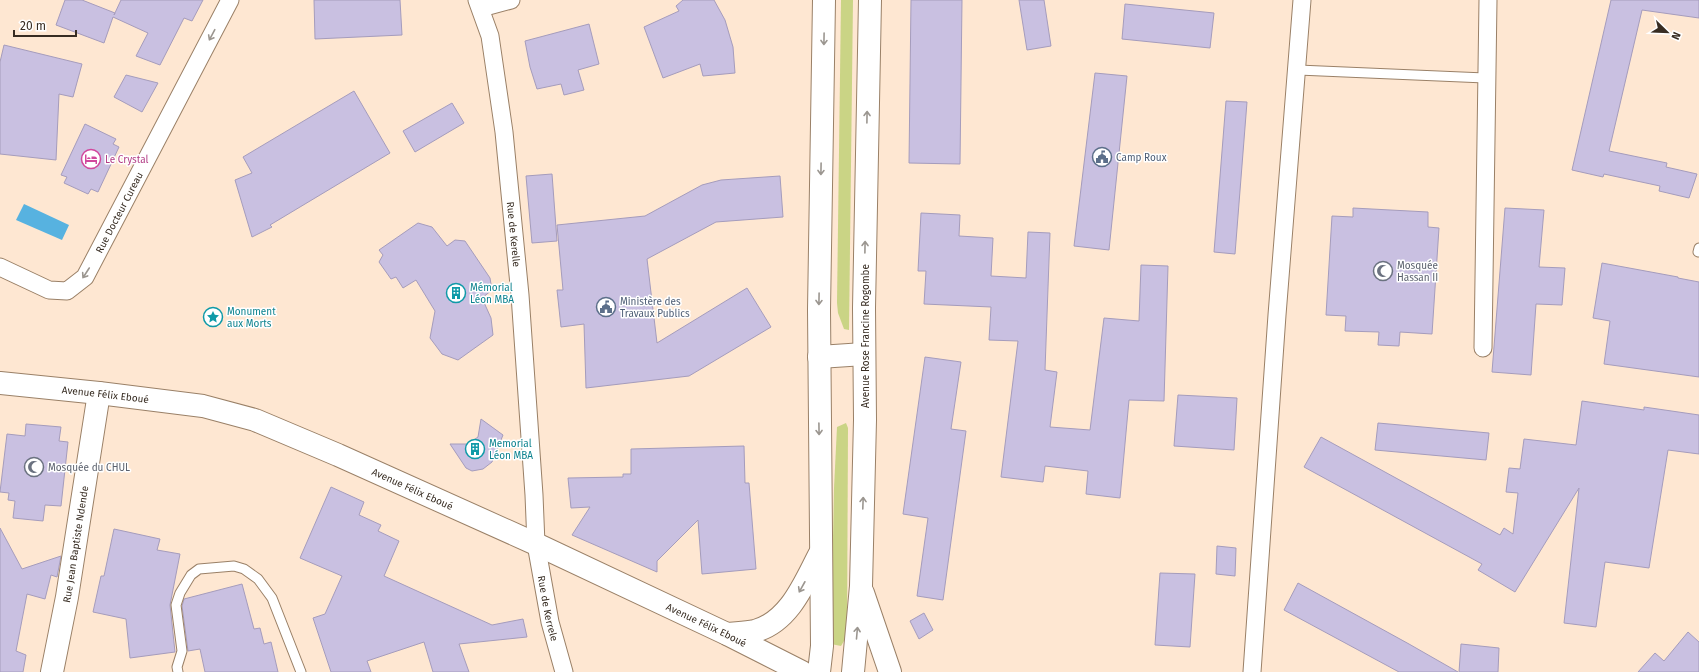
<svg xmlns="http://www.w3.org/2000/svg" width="1699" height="672" font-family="'Fira Sans',sans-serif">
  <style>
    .green { fill: #cad485 }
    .water { fill: #57b2e0 }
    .building { fill: #c9c0e1; stroke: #a59cbc }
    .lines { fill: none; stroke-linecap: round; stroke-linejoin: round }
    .service-casing { stroke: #9a8067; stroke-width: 11 }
    .minor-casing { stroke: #9a8067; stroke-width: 19 }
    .secondary-casing { stroke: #9a8067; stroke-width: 24 }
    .service { stroke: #fff; stroke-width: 9 }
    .minor { stroke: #fff; stroke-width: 17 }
    .secondary { stroke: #fff; stroke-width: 22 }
    .oneway { stroke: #9b9690 }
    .labels { text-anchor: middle; stroke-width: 3; stroke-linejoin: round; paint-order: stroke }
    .service-label { font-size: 10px; fill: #4e5e75; stroke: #fff; text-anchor: start }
    .hotel-label { font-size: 10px; fill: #b23c85; stroke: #fff; text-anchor: start }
    .street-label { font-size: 10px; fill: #372c22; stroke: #fff }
    .worship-label { font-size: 10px; fill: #5b616d; stroke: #fff; text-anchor: start }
    .culture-label { font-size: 10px; fill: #0d838f; stroke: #fff; text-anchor: start }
  </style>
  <rect width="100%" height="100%" fill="#fee7d2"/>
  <g class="green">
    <path d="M841,0H853L849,330L844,329L838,313L837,303Z"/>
    <path d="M846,423L848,428L847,636L841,646L831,644L834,488L837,427Z"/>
  </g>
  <path class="water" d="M24,204L69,225L62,240L16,220Z"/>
  <g class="building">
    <path d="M65,0H82L115,13L114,15L121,0H203L192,21L184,18L160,65L136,56L148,33L113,17L104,43L56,25Z"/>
    <path d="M314,0H400L402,35L315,39Z"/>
    <path d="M683,0H714L725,20L733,47L735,73L703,76L700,64L663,78L644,27L679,11L676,6Z"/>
    <path d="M911,0H962L960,164L909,163Z"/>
    <path d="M1019,0H1044L1051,46L1027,50Z"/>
    <path d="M1611,0H1699V18L1642,10L1609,151L1667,163L1666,167L1697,174L1689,198L1659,191L1660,186L1604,174L1603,177L1572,170Z"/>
    <path d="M1125,4L1214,13L1210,48L1122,39Z"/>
    <path d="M589,24L599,64L578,70L584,90L564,95L561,84L537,89L530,67L525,41Z"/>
    <path d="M4,45L82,64L73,97L59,94L56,160L0,154V62Z"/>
    <path d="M1095,73L1127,76L1109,250L1074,246Z"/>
    <path d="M126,75L158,83L142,112L114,97Z"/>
    <path d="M354,91L390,153L270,225L272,227L252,237L235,180L252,173L243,157Z"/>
    <path d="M1226,101L1247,102L1235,254L1214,252Z"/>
    <path d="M452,103L464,123L415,152L403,131Z"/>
    <path d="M85,124L116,139L113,144L119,147L98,192L91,189L88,194L64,183L67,177L61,175Z"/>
    <path d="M552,174L557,241L532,243L526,176Z"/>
    <path d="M780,176L783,217L716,222L647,259L657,343L747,288L771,327L689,376L586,388L584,324L561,327L557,290H563L557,225L645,216L702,185L721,180Z"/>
    <path d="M1353,208L1428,212V227L1439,228L1432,334L1400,332L1399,346L1378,345L1379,332L1345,331L1346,316L1326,315L1332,216L1353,217Z"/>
    <path d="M1505,208L1544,210L1539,267L1565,268L1562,305L1536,304L1531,375L1492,372Z"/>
    <path d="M921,213L960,215L959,236L993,238L991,276L1026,278L1028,232L1050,233L1045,370L1057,372L1050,427L1090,430L1104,318L1139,321L1141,265L1168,266L1164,401L1129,400L1120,498L1086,494L1088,471L1045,466L1043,482L1001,477L1018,341L989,340L991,307L924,304L926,271H918Z"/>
    <path d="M418,223L432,227L447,246L455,240L465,241L490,278L492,290L482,298L491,318L493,335L458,360L442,354L430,338L435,311L416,280L403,288L396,277L391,279L379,262L383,255L379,250Z"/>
    <path d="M1602,263L1678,277V278L1699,282V377L1604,364L1610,321L1593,318Z"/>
    <path d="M925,357L961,362L951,429L966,431L943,600L917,596L928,518L903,514Z"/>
    <path d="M1178,395L1237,398L1234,450L1174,446Z"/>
    <path d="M1582,401L1644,410V407L1699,415V454L1668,450L1649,568L1605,562L1596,627L1564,623L1579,488L1515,592L1478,570L1482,564L1304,467L1321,437L1500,535L1504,528L1513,534L1518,493L1506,492L1509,468L1520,469L1524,439L1576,445Z"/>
    <path d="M481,419L503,435L492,462L483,469L472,471L466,468L450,444H468L478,437Z"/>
    <path d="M1378,423L1489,433L1486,460L1375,450Z"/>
    <path d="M26,424L61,427L59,441L68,442L61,506L45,505L43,521L13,518L15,501L8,500L9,493L0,492L7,434L25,436Z"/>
    <path d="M744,446L745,483H749L756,569L702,574L698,520L657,561V572L572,535L590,507L571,508L568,478L623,477V474H631V449Z"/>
    <path d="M331,487L364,502L359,515L381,525L378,531L399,541L384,576L492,625L523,619L527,637L459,644L469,672H433L424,642L367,661L371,672H331L313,618L325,614L342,576L300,558Z"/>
    <path d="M0,528L22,569L61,556L57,577L51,575L45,599L27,594L16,651L26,655L23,672H0Z"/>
    <path d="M114,529L160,539L157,550L180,554L170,605L175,652L130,658L126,619L93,612L101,576H104Z"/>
    <path d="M1217,546L1236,548L1235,576L1216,574Z"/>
    <path d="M1160,573L1195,574L1190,647L1155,645Z"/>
    <path d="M1298,583L1409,644L1458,672H1399L1284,610Z"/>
    <path d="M242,584L254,629L260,628L264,644L271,642L278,672H205L200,649L188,651L182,606L184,599Z"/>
    <path d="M924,613L933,630L919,639L910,621Z"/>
    <path d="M1688,632L1699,642V672H1638L1655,653L1664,661Z"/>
    <path d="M1461,644L1499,648L1498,672H1459Z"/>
  </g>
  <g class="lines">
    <g class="service-casing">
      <g id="service">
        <path d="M1298,70L1485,78"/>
        <path d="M1698,252L1699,248"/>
        <path d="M178,672L177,667L182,651L176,605L180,593L191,575L199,569L234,566L244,569L258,579L272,598L301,672"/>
      </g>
    </g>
    <g class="minor-casing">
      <g id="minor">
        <path id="s1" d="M477,0L490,36L504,132L520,295L534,495L536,544L550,622L564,672"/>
        <path d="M481,8L511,0"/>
        <path id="s2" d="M0,267L49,290L67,291L85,277L230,0"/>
        <path d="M1483,348L1488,0"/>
        <path d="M1252,672L1277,315L1302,0"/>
      </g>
    </g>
    <g class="secondary-casing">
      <g id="secondary">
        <path d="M819,357L864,354"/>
        <path id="s3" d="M0,383L99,393L203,406L255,420L338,455L536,544L727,634L802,672"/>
        <path d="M863,593L890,672"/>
        <path d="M727,634C736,633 746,633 755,631C789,622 804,584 819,555"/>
        <path id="s4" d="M52,672L67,597L99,393"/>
        <path d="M819,672L822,646L819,310L824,0"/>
        <path d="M853,672L861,586L865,420L864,308L870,0"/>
      </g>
    </g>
    <use href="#service" class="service"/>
    <use href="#minor" class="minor"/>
    <use href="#secondary" class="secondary"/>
  </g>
  <defs><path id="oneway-shaft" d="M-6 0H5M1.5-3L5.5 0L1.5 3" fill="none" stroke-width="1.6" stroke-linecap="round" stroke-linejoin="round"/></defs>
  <g class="oneway">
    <use href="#oneway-shaft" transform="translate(212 35) rotate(118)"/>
    <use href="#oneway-shaft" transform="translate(824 39) rotate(91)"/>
    <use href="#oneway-shaft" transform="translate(867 117) rotate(-89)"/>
    <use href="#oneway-shaft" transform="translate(821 169) rotate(91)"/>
    <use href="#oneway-shaft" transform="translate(865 247) rotate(-89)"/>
    <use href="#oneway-shaft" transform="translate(86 273) rotate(123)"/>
    <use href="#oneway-shaft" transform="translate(819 299) rotate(91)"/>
    <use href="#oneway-shaft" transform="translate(819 429) rotate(89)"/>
    <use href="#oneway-shaft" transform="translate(863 503) rotate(-88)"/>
    <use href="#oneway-shaft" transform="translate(802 587) rotate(119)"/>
    <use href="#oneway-shaft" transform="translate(857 633) rotate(-85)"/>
  </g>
  <defs>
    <g id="civic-ring" transform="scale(1)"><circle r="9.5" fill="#fff" stroke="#5c6f8a" stroke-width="1.5"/><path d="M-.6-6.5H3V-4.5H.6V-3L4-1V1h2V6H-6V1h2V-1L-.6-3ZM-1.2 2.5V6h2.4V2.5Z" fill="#5c6f8a"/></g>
    <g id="hotel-ring" transform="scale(1)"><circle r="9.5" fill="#fff" stroke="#d1479c" stroke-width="1.5"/><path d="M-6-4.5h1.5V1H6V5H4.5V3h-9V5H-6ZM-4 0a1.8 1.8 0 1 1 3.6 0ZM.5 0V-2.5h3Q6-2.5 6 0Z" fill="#d1479c"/></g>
    <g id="mosque-ring" transform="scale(1)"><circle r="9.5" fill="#fff" stroke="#6b7280" stroke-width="1.5"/><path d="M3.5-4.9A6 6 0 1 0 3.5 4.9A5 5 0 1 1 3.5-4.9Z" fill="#6b7280"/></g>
    <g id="building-ring" transform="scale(1)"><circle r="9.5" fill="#fff" stroke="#0f9aa8" stroke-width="1.5"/><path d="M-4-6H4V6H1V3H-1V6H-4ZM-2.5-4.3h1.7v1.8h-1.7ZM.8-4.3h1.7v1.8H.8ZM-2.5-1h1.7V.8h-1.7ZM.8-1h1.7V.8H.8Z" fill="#0f9aa8"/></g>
    <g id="sight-ring" transform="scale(1)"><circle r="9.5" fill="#fff" stroke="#0f9aa8" stroke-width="1.5"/><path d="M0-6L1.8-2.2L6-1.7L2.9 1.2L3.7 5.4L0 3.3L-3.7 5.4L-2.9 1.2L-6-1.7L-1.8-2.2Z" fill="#0f9aa8"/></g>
  </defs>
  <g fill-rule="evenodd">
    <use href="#civic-ring" x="1102" y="157"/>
    <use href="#hotel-ring" x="91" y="159"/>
    <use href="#mosque-ring" x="1383" y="271"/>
    <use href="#building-ring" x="456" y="293"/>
    <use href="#civic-ring" x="606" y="307"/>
    <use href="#sight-ring" x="213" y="317"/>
    <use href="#building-ring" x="475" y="449"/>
    <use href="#mosque-ring" x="34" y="467"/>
  </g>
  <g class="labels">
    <g class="service-label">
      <text x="1116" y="161">Camp Roux</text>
      <text x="620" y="305">Ministère des<tspan x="620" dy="12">Travaux Publics</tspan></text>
    </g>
    <g class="hotel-label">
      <text x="105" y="163">Le Crystal</text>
    </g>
    <g class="street-label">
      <text dy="4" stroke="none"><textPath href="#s2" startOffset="168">Rue Docteur Cureau</textPath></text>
      <text dy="4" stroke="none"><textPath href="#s1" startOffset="238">Rue de Kerelle</textPath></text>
      <text transform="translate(865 336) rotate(-90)" y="4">Avenue Rose Francine Rogombe</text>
      <text dy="4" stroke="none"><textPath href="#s3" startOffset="106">Avenue Félix Eboué</textPath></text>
      <text dy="4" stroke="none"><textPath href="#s3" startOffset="430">Avenue Félix Eboué</textPath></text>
      <text dy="4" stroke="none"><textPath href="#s4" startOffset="130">Rue Jean Baptiste Ndende</textPath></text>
      <text dy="4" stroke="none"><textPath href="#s1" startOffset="614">Rue de Kerrele</textPath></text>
      <text dy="4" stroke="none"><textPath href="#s3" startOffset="754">Avenue Félix Eboué</textPath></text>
    </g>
    <g class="worship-label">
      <text x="1397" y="269">Mosquée<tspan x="1397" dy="12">Hassan II</tspan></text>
      <text x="48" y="471">Mosquée du CHUL</text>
    </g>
    <g class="culture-label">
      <text x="470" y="291">Mémorial<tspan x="470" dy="12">Léon MBA</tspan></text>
      <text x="227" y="315">Monument<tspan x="227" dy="12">aux Morts</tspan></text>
      <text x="489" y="447">Memorial<tspan x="489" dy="12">Léon MBA</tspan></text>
    </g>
  </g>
  <g transform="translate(1667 32) rotate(113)" stroke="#ffffff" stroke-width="3" paint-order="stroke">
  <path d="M0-3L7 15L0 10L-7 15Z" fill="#372c22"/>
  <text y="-6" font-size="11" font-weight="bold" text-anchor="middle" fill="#372c22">N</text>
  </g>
  <path d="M14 30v6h62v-6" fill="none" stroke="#372c22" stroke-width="2"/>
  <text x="20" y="30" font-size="12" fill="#372c22" stroke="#ffffff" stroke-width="3" paint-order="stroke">20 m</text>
</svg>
